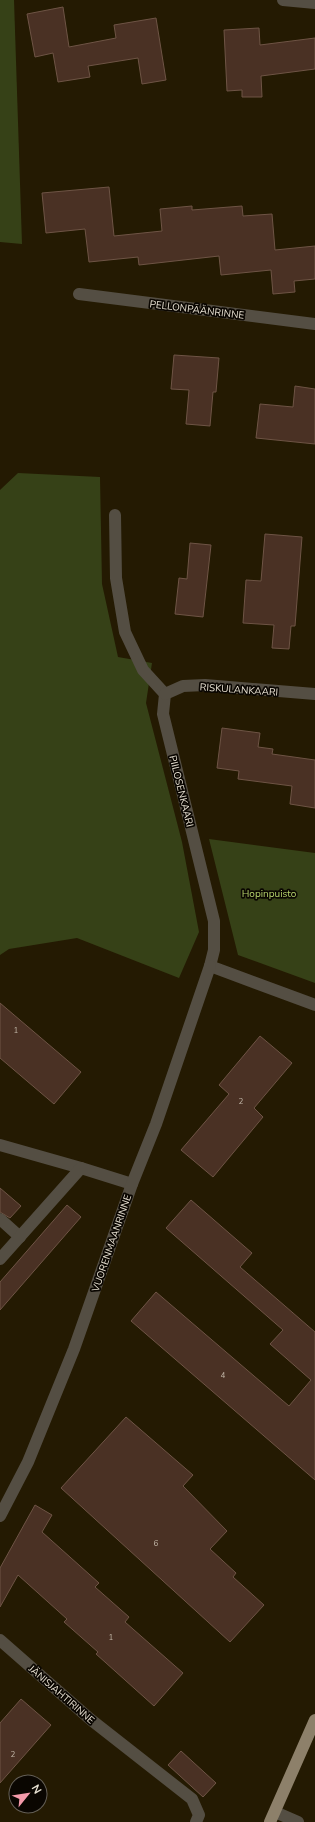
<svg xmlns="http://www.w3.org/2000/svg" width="315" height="1822" font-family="'Nunito Sans',sans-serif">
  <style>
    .green { fill: #364117 }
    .building { fill: #4a3124; stroke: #6e5445 }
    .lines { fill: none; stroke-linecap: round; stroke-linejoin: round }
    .minor { stroke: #544e43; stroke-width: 12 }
    .major { stroke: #8d806a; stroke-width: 12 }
    .labels { text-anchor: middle; stroke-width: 3.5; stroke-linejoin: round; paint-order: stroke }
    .number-label { font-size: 8px; fill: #c1b6a7 }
    .street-label { font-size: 10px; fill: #e9e2d3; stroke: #0a0601 }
    .park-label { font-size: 10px; fill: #b5d26b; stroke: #0a0601 }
  </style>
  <rect width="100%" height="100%" fill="#241a02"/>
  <g class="green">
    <path d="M0,0H14L22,244L0,242Z"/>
    <path d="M18,473L100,477L102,584L118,657L152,663L146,703L182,842L199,932L179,978L77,938L9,949L0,955V490Z"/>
    <path d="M209,839L315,853V983L238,955Z"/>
  </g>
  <g class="building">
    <path d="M63,7L69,47L116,38L114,25L156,18L166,80L142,84L138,58L88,66L90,77L58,82L53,53L35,57L27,14Z"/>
    <path d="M259,28L260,45L315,38V69L261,76L262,97H242V90L227,91L224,30Z"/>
    <path d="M109,187L114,236L162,231L160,209L192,206V210L242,206L243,216L272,214L275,250L315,246V279L294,281L295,292L273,294L271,270L221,275L219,256L139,265L138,257L89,262L85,229L46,233L42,193Z"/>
    <path d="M174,355L219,358L216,392H213L210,426L186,424L189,390L171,389Z"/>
    <path d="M295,386L315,389V444L256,438L260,404L293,407Z"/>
    <path d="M265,534L302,537L295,626H291L289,649L272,648L274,625L243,623L246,580L261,581Z"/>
    <path d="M190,543L211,545L203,617L175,614L179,578L187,579Z"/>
    <path d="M222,728L260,733L258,747L273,749L272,754L315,760V808L290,804L292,786L238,779L239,771L217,768Z"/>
    <path d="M0,1003L81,1072L54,1104L0,1058Z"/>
    <path d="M260,1036L292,1063L254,1108L263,1117L213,1177L181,1150L229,1094L219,1085Z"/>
    <path d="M0,1188L21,1206L10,1218L0,1212Z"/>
    <path d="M191,1200L252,1253L240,1267L315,1332V1480L131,1321L156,1292L289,1406L311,1380L270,1344L283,1330L166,1228Z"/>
    <path d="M67,1205L81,1217L0,1310V1282Z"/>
    <path d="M126,1417L193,1475L183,1486L227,1531L210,1549L236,1573L233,1577L264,1605L230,1642L61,1488Z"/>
    <path d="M35,1505L52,1515L42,1532L99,1583L95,1587L129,1617L125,1622L183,1673L154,1706L96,1654L98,1652L64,1622L67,1619L18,1575L0,1607V1568Z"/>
    <path d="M21,1699L51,1725L0,1783V1723Z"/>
    <path d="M181,1751L216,1783L203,1797L168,1765Z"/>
  </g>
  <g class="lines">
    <g class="minor">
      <path d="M283,0L315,3"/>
      <path d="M79,294L315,324"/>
      <path d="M115,515L116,578L125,632L143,670L165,694L163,714L214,921V950L210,966L315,1005"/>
      <path d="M165,694L183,686L205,685L315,694"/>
      <path d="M0,1145L81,1168"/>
      <path d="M0,1219L20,1237"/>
      <path d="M0,1259L81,1168L132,1184"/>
      <path d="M0,1516L28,1462L74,1349L132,1184L156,1124L210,966"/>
      <path d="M0,1640L90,1719L192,1799L199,1815L196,1822"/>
      <path d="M275,1812L298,1822"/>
    </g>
    <path class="major" d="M270,1822L315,1720"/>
  </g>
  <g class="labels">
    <g class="number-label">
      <text x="16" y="1033">1</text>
      <text x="241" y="1104">2</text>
      <text x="223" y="1378">4</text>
      <text x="156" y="1546">6</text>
      <text x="111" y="1640">1</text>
      <text x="13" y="1757">2</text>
    </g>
    <g class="street-label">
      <text transform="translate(197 309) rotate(7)" y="4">PELLONPÄÄNRINNE</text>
      <text transform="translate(239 689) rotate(4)" y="4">RISKULANKAARI</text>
      <text transform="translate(182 791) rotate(76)" y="4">PIILOSENKAARI</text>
      <text transform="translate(111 1243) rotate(-71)" y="4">VUORENMAANRINNE</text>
      <text transform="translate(62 1694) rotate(41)" y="4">JÄNISJAHTIRINNE</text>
    </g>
    <g class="park-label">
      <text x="269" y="897">Hopinpuisto</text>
    </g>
  </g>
  <g transform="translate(28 1794) rotate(60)"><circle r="19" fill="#0a0601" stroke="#635e55"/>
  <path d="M0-3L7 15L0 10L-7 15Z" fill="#f39aaa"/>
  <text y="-6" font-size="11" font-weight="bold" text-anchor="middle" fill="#e9e2d3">N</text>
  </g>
</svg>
